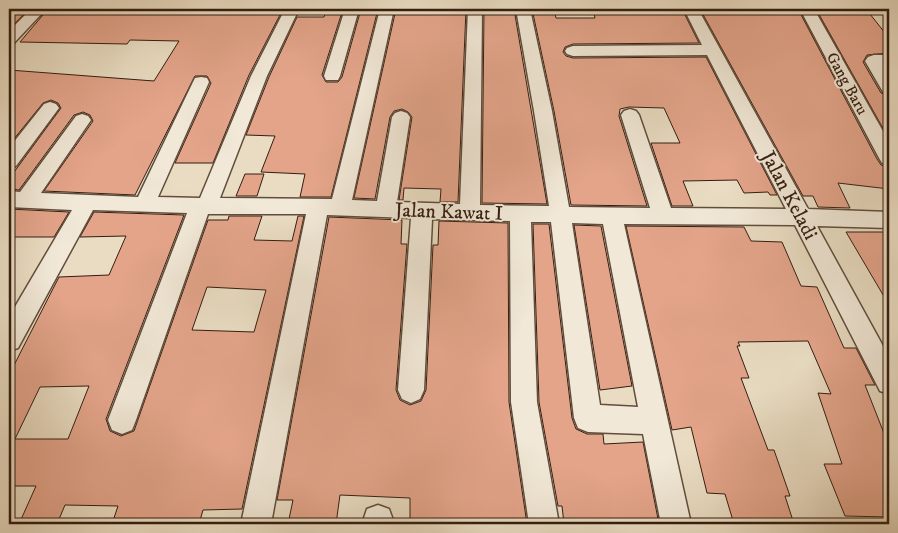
<svg xmlns="http://www.w3.org/2000/svg" width="898" height="533" font-family="'IM FELL DW Pica',serif">
  <style>
    .building { fill: #e3a48a; stroke: #341d10; fill-rule: evenodd }
    .lines { fill: none; stroke-linecap: round; stroke-linejoin: round }
    .minor-casing { stroke: #614d3c; stroke-width: 3 }
    .minor { fill: #f1e8d7; fill-rule: evenodd }
    .labels { text-anchor: middle; stroke-width: 4; stroke-linejoin: round; paint-order: stroke }
    .far-street-label { font-size: 16px; fill: #341d10; stroke: #f1e8d7 }
    .street-label { font-size: 20px; fill: #341d10; stroke: #f1e8d7 }
  </style>
  <rect width="100%" height="100%" fill="#e9dcc2"/>
  <filter id="stains"><feTurbulence type="fractalNoise" baseFrequency=".004" numOctaves="4"/><feColorMatrix values="0 0 0 0 .2 0 0 0 0 .09 0 0 0 0 .02 0 0 0 .5 -.17"/></filter>
  <radialGradient id="worn" r=".72"><stop offset=".6" stop-color="#630" stop-opacity="0"/><stop offset="1" stop-color="#630" stop-opacity=".3"/></radialGradient>
  <g class="building">
    <path d="M9,9H29L9,29Z"/>
    <path d="M48,9H283L249,75L213,163H175L211,83L207,76H195L135,195L44,191L93,121L90,115L83,112L74,115L19,190L9,189V179L61,108L58,103L51,100L43,103L9,145V70L154,81L179,41L130,40L127,44L20,42Z"/>
    <path d="M327,9H343L322,75L326,82H338L342,77L361,9H378L331,197H300L305,174L261,172L275,136L246,135L269,77L297,17H324Z"/>
    <path d="M396,9H466L458,202H440L441,189L404,188L403,200H399L412,117L408,112L402,109L394,111L390,117L375,199L354,198Z"/>
    <path d="M484,9H514L547,204L482,203Z"/>
    <path d="M532,9H554L556,18H595L593,9H682L699,43L573,44L565,47L563,52L566,56L573,58L706,57L777,195H770L768,192L744,193L737,180L683,181L693,206H672L651,143H680L664,108L629,107L620,109L619,116L647,206L571,205L554,111Z"/>
    <path d="M700,9H798L877,159L881,165L889,167V189L838,183L850,208L818,207L813,196H803Z"/>
    <path d="M816,9H866L889,38V53L867,55L863,62L881,93L889,95V139Z"/>
    <path d="M245,174H264L257,196H236Z"/>
    <path d="M9,209L69,212L54,237H9Z"/>
    <path d="M94,212L184,215L106,419L110,431L121,436L134,431L208,220H228L229,216H262L254,240L292,241L298,216H304L242,509L203,510L199,524H112L118,506L65,505L57,524H19L36,486H9V375L59,277L109,275L126,236L80,237ZM207,287L266,290L254,332L192,330ZM89,386L68,439H15L40,387Z"/>
    <path d="M329,217L402,220L401,244H407L396,390L400,400L410,405L421,401L426,390L433,245H438L439,221L508,223L509,402L527,524H410V498L340,495L336,524H288L293,500H277Z"/>
    <path d="M533,224H549L572,418L576,429L587,434H603L604,444L643,442L659,524H564L562,506H558L539,402Z"/>
    <path d="M574,225L601,226L632,386L600,390Z"/>
    <path d="M626,226L744,227L751,241L782,242L801,286L817,287L844,348H856L875,385H865L889,446V517L845,516L824,464H842L818,393L831,394L808,341L738,342L740,346H737L749,378H741L768,450H774L790,496H785L794,524H734L725,494L707,493L691,427L672,430Z"/>
    <path d="M846,232H889V305Z"/>
  </g>
  <g class="lines">
    <g class="minor-casing">
      <g id="minor">
        <path d="M31,9H46L14,43L9,45V31Z"/>
        <path d="M285,9H299L267,76L220,198L332,199L380,9H394L352,200L377,201L392,117L395,113L401,111L407,113L410,117L397,202L460,204L468,9H482L480,205L549,206L534,111L516,9H530L552,111L569,207L650,208L621,115L624,111L630,109L636,111L639,115L671,208L786,209L707,55L573,56L567,54L565,51L567,48L573,46L702,45L684,9H698L808,209L889,212V228L817,226L889,357V394L880,391L795,225L624,224L691,524H661L643,434L588,432L578,428L574,418L551,222H531L537,402L559,524H529L511,402L510,221L432,219L424,390L420,399L411,403L402,399L398,390L411,218L327,215L271,524H241L306,214H208L136,420L132,430L122,434L112,430L108,420L187,213L93,210L18,348L9,351V317L72,210L9,207V191L20,192L76,116L82,114L88,116L91,120L41,193L138,197L193,82L195,78L201,77L207,78L209,82L158,197L200,198L251,76ZM572,223L603,224L638,407L600,405Z"/>
        <path d="M345,9H359L340,76L338,80H326L324,76Z"/>
        <path d="M800,9H814L889,142V165L882,163L879,158Z"/>
        <path d="M874,55H889V65H883L889,74V93L883,92L865,61L868,57Z"/>
        <path d="M50,102L56,104L59,108L16,166L9,168V148L44,104Z"/>
        <path d="M378,505L389,509L393,520L392,524H362L367,509Z"/>
      </g>
    </g>
    <use href="#minor" class="minor"/>
  </g>
  <g class="labels">
    <g class="far-street-label">
      <text transform="translate(848 83) rotate(61)" y="6">Gang Baru</text>
    </g>
    <g class="street-label">
      <text transform="translate(790 195) rotate(62)" y="7">Jalan Keladi</text>
      <text transform="translate(449 211) rotate(2)" y="7">Jalan Kawat I</text>
    </g>
  </g>
  <rect width="898" height="533" fill="none" stroke="#e9dcc2" stroke-width="30"/>
  <rect x="10" y="10" width="878" height="513" fill="none" stroke="#341d10" stroke-width="2.5"/>
  <rect x="15" y="15" width="868" height="503" fill="none" stroke="#341d10"/>
  <rect width="100%" height="100%" filter="url(#stains)"/>
  <rect width="100%" height="100%" fill="url(#worn)"/>
</svg>
